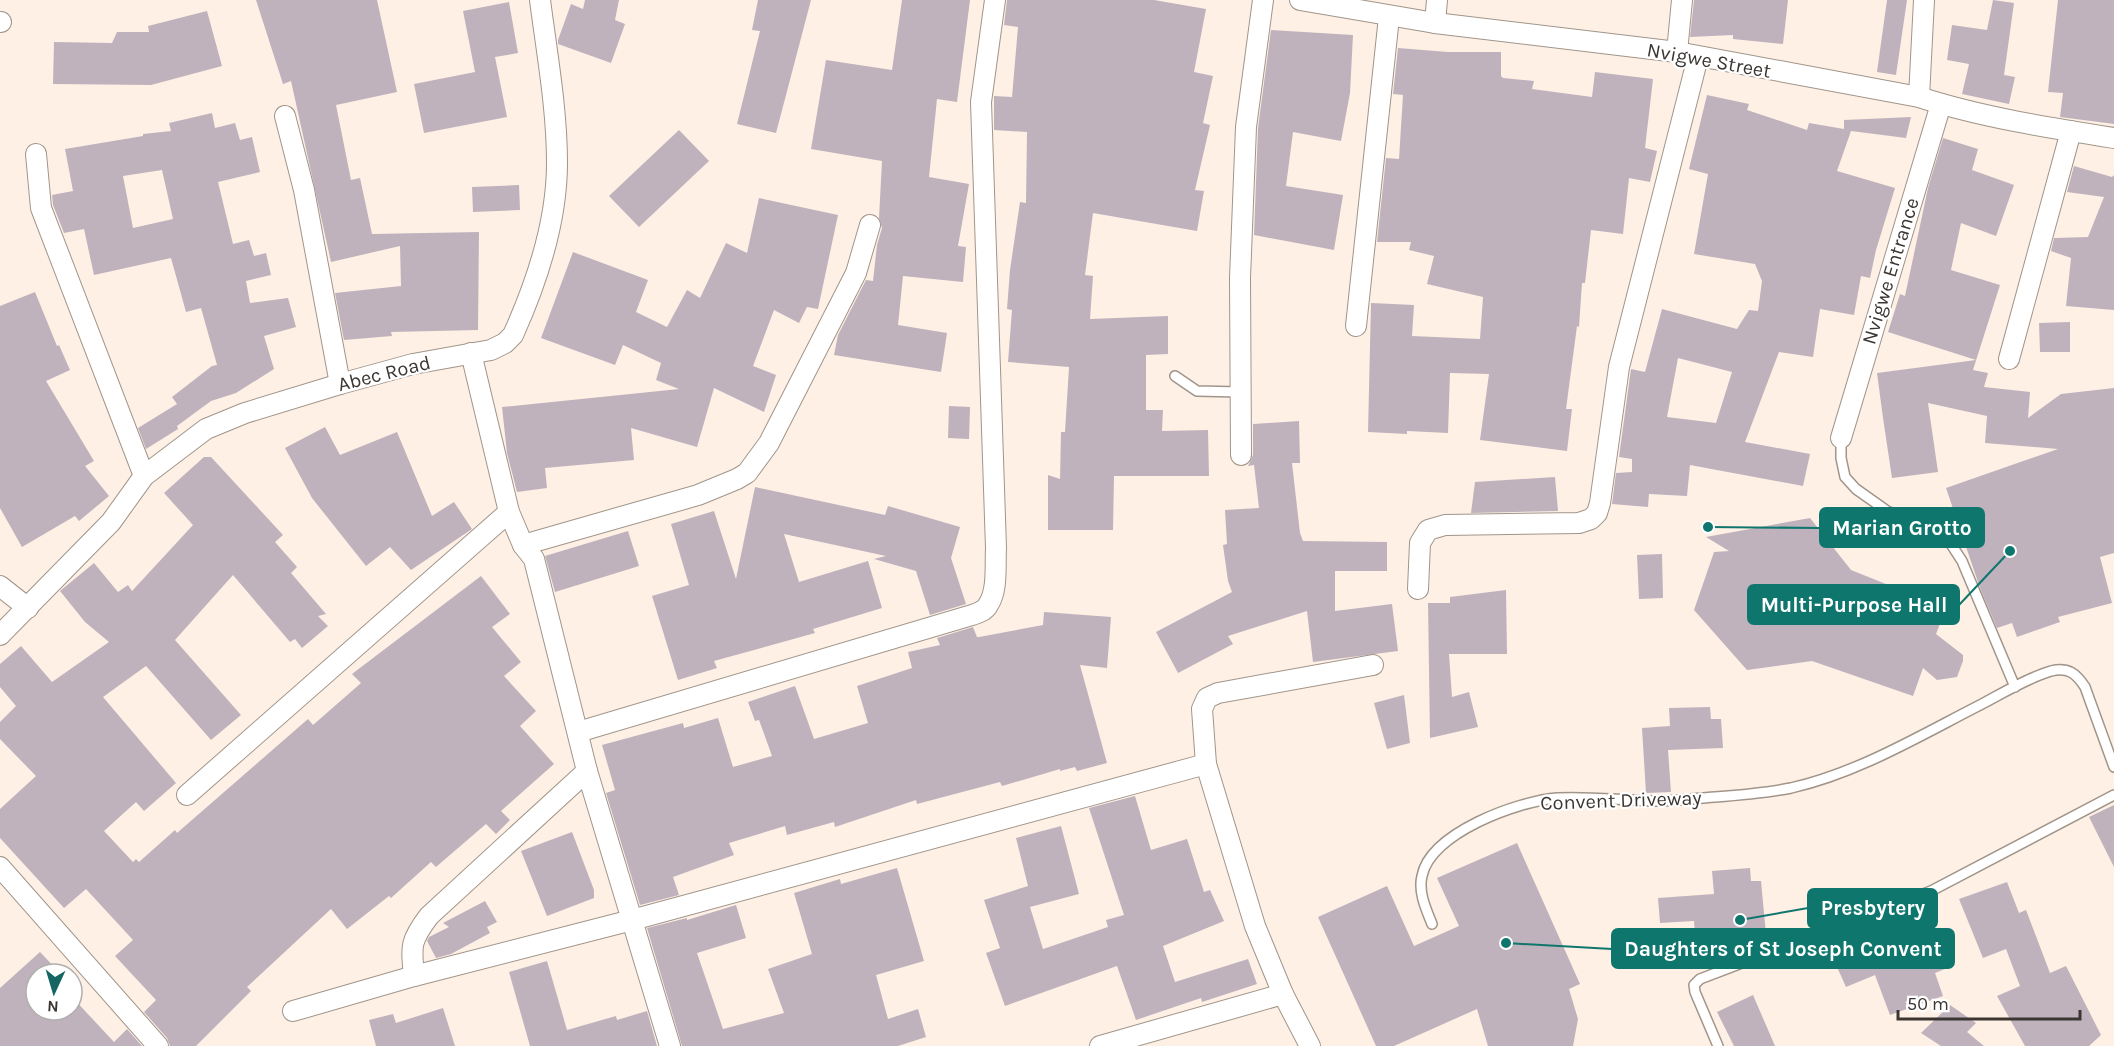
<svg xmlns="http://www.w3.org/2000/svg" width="2114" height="1046" font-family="Karla,sans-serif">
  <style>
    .building { fill: #bfb2bd; fill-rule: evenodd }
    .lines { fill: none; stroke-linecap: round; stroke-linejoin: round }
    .lane-casing { stroke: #a1958a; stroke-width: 12 }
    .street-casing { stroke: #a1958a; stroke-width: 22 }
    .lane { stroke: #fff; stroke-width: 9 }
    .street { stroke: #fff; stroke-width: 20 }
    .labels { text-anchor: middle; stroke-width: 4.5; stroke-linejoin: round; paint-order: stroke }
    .street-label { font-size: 20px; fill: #3c3632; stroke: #fff }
    .leader { fill: none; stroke: #0f766e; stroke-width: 2 }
    .callout-dot { fill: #0f766e; stroke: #fff; stroke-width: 2 }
    .callout { fill: #0f766e; stroke: #0f766e; stroke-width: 2 }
    .callout-label { font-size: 21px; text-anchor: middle; font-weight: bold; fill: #fff }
  </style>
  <rect width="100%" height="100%" fill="#fef0e5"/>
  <g class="building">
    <path d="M256,0H377L397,92L336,105L351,180L360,178L372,234L479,232L478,330L391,332L392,336L344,340L335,293L401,286L400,246L331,262L291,81L283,84Z"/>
    <path d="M585,0H619L615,20L625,24L611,63L558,44V40L571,4L583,9Z"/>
    <path d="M758,0H811L776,133L737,124L760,31L752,30Z"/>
    <path d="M902,0H970L957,102L937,99L929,177L969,184L958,246L966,247L963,282L903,276L898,325L947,333L941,372L834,355L838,335L866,280L873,281L877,245L882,228L879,218L882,161L811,149L826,60L892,70Z"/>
    <path d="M1007,0H1154L1206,9L1194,72L1213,76L1203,123L1210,125L1195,190L1204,191L1197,231L1093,213L1085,275L1093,276L1090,319L1168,316V354L1146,355V410H1163L1162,431L1208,430L1209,476H1114L1113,530H1048V475L1060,479L1061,432H1065L1069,367L1008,362L1012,310L1007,309L1010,270L1020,202L1026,203L1027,132L994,130V96L1012,97L1018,27L1004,25Z"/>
    <path d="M1694,0H1788L1783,44L1733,39V35L1690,37Z"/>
    <path d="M1887,0H1907L1896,75L1877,72Z"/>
    <path d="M1993,0L2014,3L2004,75L2015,77L2009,104L1962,94L1969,64L1947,60L1952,25L1987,30Z"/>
    <path d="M2058,0H2114V124L2060,117L2063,93L2048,92Z"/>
    <path d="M509,2L518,53L495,57L507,117L424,133L414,84L475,72L463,11Z"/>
    <path d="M207,11L222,66L151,85L53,84L54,42L112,43L117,32H149L148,26Z"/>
    <path d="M1271,30L1353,35L1350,93L1341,141L1293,132L1286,186L1343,195L1334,250L1254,235L1258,128Z"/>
    <path d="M1398,48L1448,52H1501V76L1503,78L1534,81L1532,89L1592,97L1595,72L1653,79L1645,148L1657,151L1650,182L1629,178L1623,234L1591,230L1585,283H1582L1579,327L1577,326L1566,409H1572L1567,451L1480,440L1489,374L1450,373L1448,433L1407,431V434L1368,432L1371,303L1414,305L1412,336L1480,339L1483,297L1427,284L1434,256L1409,250L1411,242H1377L1386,158L1399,159L1403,95L1393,94Z"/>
    <path d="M1707,95L1749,104L1747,110L1807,130L1809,123L1844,129V120L1911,117L1906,138L1851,131L1837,171L1895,188L1876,250L1870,278L1861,276L1854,315L1820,309L1813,357L1779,352L1745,442L1810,454L1803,486L1690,465L1687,496L1649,494L1648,507L1612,504L1616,473L1632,472V459L1619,457L1631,369L1645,372L1662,309L1737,329L1749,310L1758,311L1762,281L1755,264L1694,254L1708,174L1689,169ZM1678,358L1732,372L1716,423L1667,417Z"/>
    <path d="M212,113L215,128L235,123L240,140L252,137L260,172L218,182L233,244L249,240L254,256L266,253L271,275L246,281L250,303L288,298L296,327L264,336L274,369L236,393L211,401L177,426L178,429L146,449L138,428L177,404L172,397L212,366L217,365L201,308L186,312L171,258L94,275L84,229L64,233L53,205L52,195L73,191L65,149L143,136V134L171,131L169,123ZM162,170L173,219L133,228L123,176Z"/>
    <path d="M679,130L709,161L639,227L609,196Z"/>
    <path d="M1943,138L1978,149L1972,170L2014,185L1996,236L1961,223L1951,270L2000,285L1973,370L1988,373L1984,387L2030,392L2028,418L2061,394L2114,388V553L2100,557L2112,603L2058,617L2060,622L2017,637L2012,623L1997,628L1980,588L1946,488L2058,449L1985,443L1987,416L1928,403L1938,472L1892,478L1883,418L1877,373L1976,360L1888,332L1900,294L1905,296L1928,188Z"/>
    <path d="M2074,166L2112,177L2114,175V310L2066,306L2071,258L2051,251L2054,238L2088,237L2104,197L2067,192Z"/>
    <path d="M519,185L520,210L473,212L472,187Z"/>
    <path d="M759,198L838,215L818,309L807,307L799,323L774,310L753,366L776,375L764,412L714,388L697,447L631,428L634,460L545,468L547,488L517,492L507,453L502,407L679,389L656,380L661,363L623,345L615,365L541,338L573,252L648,280L636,312L667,327L687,290L700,298L726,243L747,253Z"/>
    <path d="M35,292L57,346L59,345L70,370L46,381L94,461L85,466L109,496L79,521L75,516L22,547L0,508V306Z"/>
    <path d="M2070,322V352H2040L2039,323Z"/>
    <path d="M949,406L970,407L969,439L948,438Z"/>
    <path d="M1299,421L1300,463H1292L1300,533L1303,541L1387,542V571H1335V611L1392,604L1398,651L1313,662L1307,611L1228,636L1233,644L1178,673L1156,632L1232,592L1228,581L1223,545L1227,544L1225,510L1259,508L1254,465L1248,466L1253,455V424Z"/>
    <path d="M325,427L340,455L397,432L432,516L454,502L472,529L411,570L390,547L366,566L312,498L285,448Z"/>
    <path d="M204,457H211L283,535L275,542L297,567L291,573L326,614L318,616L328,626L302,648L295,639L290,642L233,575L175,640L241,715L211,740L146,666L103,697L176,783L144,811L136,802L104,831L133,862L136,859L139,862L175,830L177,833L308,719L313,725L361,683L352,674L481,576L510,614L492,627L521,662L504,676L536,711L520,726L554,764L501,811L510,820L496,834L486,824L436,867L431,862L391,898L389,896L347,929L331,909L247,987L251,991L196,1046H170L167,1038L144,1012L156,1000L115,956L133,940L86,889L64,908L0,838V809L36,776L0,739V722L16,706L0,687V664L21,646L52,682L109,642L85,622L60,591L94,563L118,592L128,585L132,591L193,525L164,493Z"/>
    <path d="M1555,477L1558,511L1471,513L1475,482Z"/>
    <path d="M755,487L885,515L888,506L960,527L951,558L966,604L930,615L916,571L874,559L886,556L784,534L799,582L868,561L882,608L813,629L815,633L714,661L717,668L678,680L652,596L689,585L671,524L714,511L736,579Z"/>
    <path d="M1810,518L1851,570L1946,608L1936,634L1963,655V661L1957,677L1937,680L1923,668L1913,696L1812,661L1747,670L1694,610L1714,552L1729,551L1706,537Z"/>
    <path d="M628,531L639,566L555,592L545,556Z"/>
    <path d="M1662,554L1663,598L1639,599L1637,555Z"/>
    <path d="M1506,590L1507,654H1449L1452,697L1469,692L1478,727L1430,738L1428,603H1450V597Z"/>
    <path d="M1044,612L1111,617L1107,668L1080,665L1107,763L1077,771L1075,767L1060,771V769L1002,786L1000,782L917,804L916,800L835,827L834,822L787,835L785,826L729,843L734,855L673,877L679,895L640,905L606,793L615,790L602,745L683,723L684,728L718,718L733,767L772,756L759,720L755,721L748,702L795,686L814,739L868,723L857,686L912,668L908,652L940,645L937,638L973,627L977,637H979L1043,625Z"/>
    <path d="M1404,695L1410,743L1387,749L1374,703Z"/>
    <path d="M1710,707L1711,719H1721L1723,748L1668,750L1671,792L1646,793L1642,728L1670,726L1669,708Z"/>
    <path d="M1135,796L1151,850L1187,839L1204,892L1210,890L1224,921L1163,946L1175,982L1248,959L1257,984L1202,1002L1201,998L1136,1020L1117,966L1005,1006L986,953L1000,948L984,900L1028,886L1016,838L1061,826L1079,894L1030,907L1043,949L1108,927L1106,920L1124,915L1089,808Z"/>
    <path d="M2114,805V867L2089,817Z"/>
    <path d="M572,832L594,890V898L547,916L521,851Z"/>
    <path d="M1517,843L1580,984L1569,989L1578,1019L1573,1046H1488L1477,1009L1394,1046H1376L1318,917L1387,886L1414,946L1459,926L1437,878Z"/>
    <path d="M897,868L924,961L876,975L888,1019L918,1009L926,1037L898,1046H682L647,928L687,918V920L736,905L746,938L697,953L723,1029L784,1013L768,969L812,954L794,893L840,879L841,884Z"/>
    <path d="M1750,868L1751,881H1761L1767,945L1719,948L1720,957L1697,959L1694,921L1660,923L1658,898L1714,894L1712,871Z"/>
    <path d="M2007,882L2019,913L2026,910L2050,973L2066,966L2100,1033L2101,1035L2089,1046H2025L1997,996L2020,986L2006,949L1983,958L1959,899Z"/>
    <path d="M485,901L497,922L487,927L490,933L451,954L436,958L427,941L429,937L449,927L443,923Z"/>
    <path d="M1911,923L1920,946L1934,941L1945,969L1935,973L1943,996L1890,1015L1875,975L1846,987L1829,949L1847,941L1849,946Z"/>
    <path d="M40,952L61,974H36V1010H72V997L114,1042L127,1029L142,1046H0V988Z"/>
    <path d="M547,961L567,1030L616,1016L617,1020L647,1011L657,1046H530L509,972Z"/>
    <path d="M1753,995L1775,1046H1734L1717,1012Z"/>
    <path d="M1950,1005L1976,1023L1967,1032L1984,1046H1941L1921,1033Z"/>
    <path d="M443,1008L455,1046H376L369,1020L393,1014L396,1023Z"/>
  </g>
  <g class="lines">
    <g class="lane-casing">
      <g id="lane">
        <path d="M1175,376L1197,391L1240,392"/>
        <path d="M1841,438V458L1845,477L1856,489L1887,511L1926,527L1949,541L1962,561L2015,687"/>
        <path d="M1432,924C1426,909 1418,892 1422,876C1430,833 1518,801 1557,798C1591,796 1626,801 1661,801C1679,801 1697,798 1715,797C1741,795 1766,793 1791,788C1858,773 1921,735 1982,704C2003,693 2027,678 2051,671C2068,667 2076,673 2085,687L2114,767"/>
        <path d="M1718,1046L1695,992L1694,985L1700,979L1931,891L2114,795"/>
      </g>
    </g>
    <g class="street-casing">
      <g id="street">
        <path d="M1300,0L1435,23L1677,52L1919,97C1980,117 2050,128 2114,138"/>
        <path d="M0,22H1"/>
        <path d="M1435,23L1437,0"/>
        <path d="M1677,52L1682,0"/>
        <path d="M1919,97L1924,0"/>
        <path d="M285,116L304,190L340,384"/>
        <path d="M36,154L41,208L144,476"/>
        <path d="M1356,326L1389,17"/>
        <path d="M471,353L509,512L523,545L534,559L587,771L670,1046"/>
        <path d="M2009,359L2071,131"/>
        <path d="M1841,438L1941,104"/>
        <path d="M1241,455L1240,278L1246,127L1263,0"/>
        <path d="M523,545L698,495L737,479L747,473L769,443L856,273L870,225"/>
        <path d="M0,586L28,608"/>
        <path d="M1418,589L1420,543L1428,530L1445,525L1579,523L1591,519L1597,513L1600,503L1619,367L1698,57"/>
        <path d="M0,635L111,522L144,476L206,429L245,413L340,384L413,364L491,350L505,343L513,335C537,282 557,222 557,163C557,109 547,54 540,0"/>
        <path d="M578,732L972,615C978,613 985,611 988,605C998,591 995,565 996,548L981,102L995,0"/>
        <path d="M187,795L509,512"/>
        <path d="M0,867L158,1046"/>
        <path d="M414,976C411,946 410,941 429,916L587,771"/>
        <path d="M293,1011L414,976L632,920L1206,764"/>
        <path d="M1100,1046L1283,994"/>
        <path d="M1310,1046L1283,994L1255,926L1206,764L1202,709L1207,698L1218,693L1373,665"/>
      </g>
    </g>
    <use href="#lane" class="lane"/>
    <use href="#street" class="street"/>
  </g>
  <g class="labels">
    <g class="street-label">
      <text transform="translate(1709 60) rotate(10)" y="7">Nvigwe Street</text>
      <text transform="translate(1890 271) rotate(-73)" y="7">Nvigwe Entrance</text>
      <text transform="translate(384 373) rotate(-14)" y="7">Abec Road</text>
      <text transform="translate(1621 800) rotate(-2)" y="7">Convent Driveway</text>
    </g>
  </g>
  <path class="leader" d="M1708 527L1820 528M2010 551L1959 605M1740 920L1808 908M1506 943L1612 949"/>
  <g class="callout-dot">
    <circle cx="1708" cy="527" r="6"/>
    <circle cx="2010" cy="551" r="6"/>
    <circle cx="1740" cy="920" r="6"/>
    <circle cx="1506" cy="943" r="6"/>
  </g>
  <g class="callout">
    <rect x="1820" y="508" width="164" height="39" rx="6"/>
    <rect x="1748" y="585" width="211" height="39" rx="6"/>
    <rect x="1808" y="889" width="129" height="39" rx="6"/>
    <rect x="1612" y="929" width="342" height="39" rx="6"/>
  </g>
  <g class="callout-label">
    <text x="1902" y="535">Marian Grotto</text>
    <text x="1854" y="612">Multi-Purpose Hall</text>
    <text x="1873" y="915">Presbytery</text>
    <text x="1783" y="956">Daughters of St Joseph Convent</text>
  </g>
  <g transform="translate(54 992) rotate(184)"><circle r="28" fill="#ffffff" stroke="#b1afad" stroke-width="1.5"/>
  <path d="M0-4.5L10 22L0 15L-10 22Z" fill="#156564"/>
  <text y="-9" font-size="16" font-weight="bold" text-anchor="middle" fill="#3c3632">N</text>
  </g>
  <path d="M1898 1010v9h182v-9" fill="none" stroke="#3c3632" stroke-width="3"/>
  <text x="1907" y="1010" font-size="18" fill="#3c3632" stroke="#ffffff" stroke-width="4.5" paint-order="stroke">50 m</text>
</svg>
